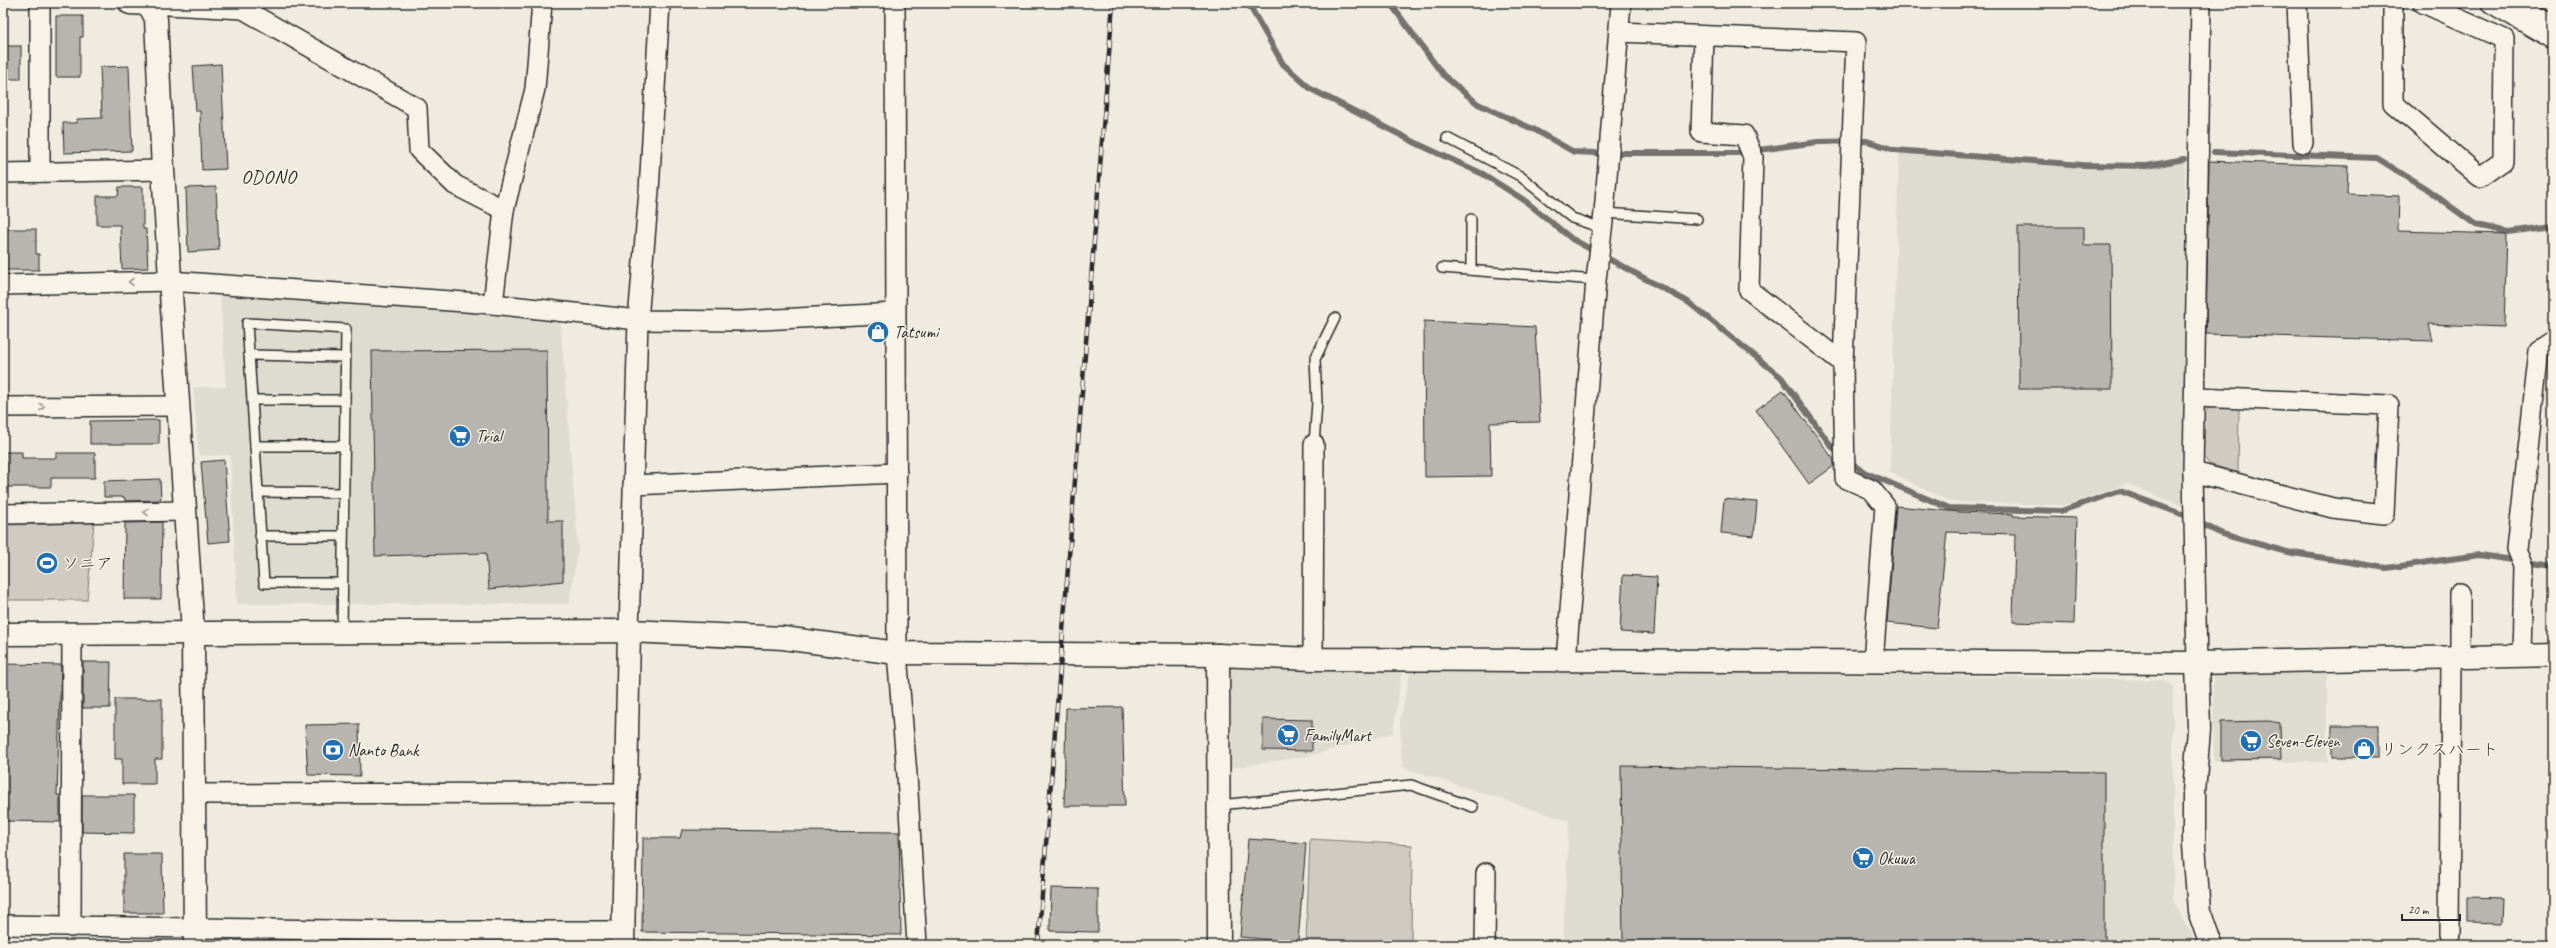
<svg xmlns="http://www.w3.org/2000/svg" width="2556" height="948" font-family="Caveat,'Klee One',sans-serif">
  <style>
    .built { fill: #dedbd1 }
    .green { fill: #cfcbc2; stroke: #7d7b76 }
    .lines { fill: none; stroke-linecap: round; stroke-linejoin: round }
    .stream { stroke: #74726e; stroke-width: 6 }
    .building { fill: #b8b5ae; stroke: #2b2b2b }
    .service-casing { stroke: #2b2b2b; stroke-width: 12 }
    .minor-casing { stroke: #2b2b2b; stroke-width: 22 }
    .tertiary-casing { stroke: #2b2b2b; stroke-width: 25 }
    .service { stroke: #f7f3e8; stroke-width: 9 }
    .minor { stroke: #f7f3e8; stroke-width: 19 }
    .tertiary { stroke: #f7f3e8; stroke-width: 22 }
    .rail-casing { stroke: #2b2b2b; stroke-width: 4.5 }
    .rail { stroke: #f7f3e8; stroke-width: 3; stroke-dasharray: 9; stroke-linecap: butt }
    .oneway { stroke: #918f8a }
    .labels { text-anchor: middle; stroke-width: 3; stroke-linejoin: round; paint-order: stroke }
    .poi-label { font-size: 17px; fill: #2b2b2b; stroke: #f7f3e8; text-anchor: start }
    .quarter-label { font-size: 19px; letter-spacing: 1px; fill: #2b2b2b; stroke: #f7f3e8 }
  </style>
  <rect width="100%" height="100%" fill="#efebe0"/>
  <filter id="ink" filterUnits="userSpaceOnUse"><feTurbulence type="fractalNoise" baseFrequency=".025" numOctaves="2"/><feDisplacementMap in="SourceGraphic" scale="8" xChannelSelector="R" yChannelSelector="G"/><feConvolveMatrix kernelMatrix="1 2 1 2 8 2 1 2 1" color-interpolation-filters="sRGB"/></filter>
  <g filter="url(#ink)">
    <g class="built">
      <path d="M1899,153L2128,170L2185,162L2184,507L2127,484L2065,505L1950,502L1890,472Z"/>
      <path d="M220,293L560,318L578,547L569,604H237L230,455L199,456L193,387H226Z"/>
      <path d="M1230,668L1402,670L1393,733L1313,755L1225,769V674Z"/>
      <path d="M1633,670L2162,680L2173,687V900L2197,945H1563L1569,821L1402,767L1400,721L1410,672Z"/>
      <path d="M2327,672V762L2214,761L2213,673Z"/>
    </g>
    <g class="green">
      <path d="M2215,406L2239,409L2238,473L2209,464L2201,453L2202,415L2207,409Z"/>
      <path d="M94,523L87,600H3V525Z"/>
      <path d="M1310,839L1412,845L1411,941L1306,943Z"/>
    </g>
    <g class="lines">
      <g class="stream">
        <path d="M1248,3L1283,64L1311,89L1420,145L1483,174L1524,200L1572,239L1688,302L1781,377L1832,447L1841,454"/>
        <path d="M1390,3L1443,75L1478,104L1535,130L1574,152L1596,153"/>
        <path d="M2214,152L2377,158L2425,188L2476,225L2509,232L2553,226"/>
        <path d="M1620,153H1736L1818,142L1867,141L1895,150L2082,165L2147,166L2184,159"/>
        <path d="M1848,460L1864,472L1949,508L2061,511L2120,491L2184,515L2222,534L2287,552L2386,568L2479,555L2553,566"/>
        <path d="M644,942L679,945"/>
      </g>
    </g>
    <g class="building">
      <path d="M56,16H83V37H80V77H56Z"/>
      <rect x="3" y="46" width="18" height="33"/>
      <path d="M221,64L226,169L202,170L200,111H196L193,66Z"/>
      <path d="M129,66L132,151L64,153L63,123H77V119L102,118L100,67Z"/>
      <path d="M2209,161L2348,166L2347,194L2399,196L2398,231L2507,234L2504,327L2429,324L2433,341L2206,334Z"/>
      <path d="M119,187H143V229H146L148,268L122,269L120,225H97V196H118Z"/>
      <path d="M216,187L219,250L188,252L186,188Z"/>
      <path d="M2018,227H2084V245H2111L2112,389H2019Z"/>
      <path d="M3,229H36V254H39V270H3Z"/>
      <path d="M1424,321L1535,327L1540,422L1490,423L1491,476L1425,477Z"/>
      <path d="M547,350L548,521H563V581L489,589L486,553L375,556L372,351Z"/>
      <path d="M1783,390L1834,460V466L1809,484L1756,410Z"/>
      <path d="M159,420V444H90V421Z"/>
      <path d="M5,452H22V458H56V453H95V478H51V487H5Z"/>
      <path d="M224,460L230,541L208,543L201,462Z"/>
      <path d="M160,479L161,500L125,501V498L121,497H104V481Z"/>
      <path d="M1724,499L1757,502L1754,536L1721,533Z"/>
      <path d="M1896,506L1960,512L2013,514V516L2077,518L2074,624L2013,622L2015,534L1947,532L1937,628L1887,623Z"/>
      <path d="M162,522L161,599H124L125,523Z"/>
      <path d="M1623,575L1657,577L1654,634L1620,632Z"/>
      <path d="M83,662H111L110,708H83Z"/>
      <path d="M3,664L61,665L57,795H60V822L3,821Z"/>
      <path d="M115,699H162V759H155V784H122V759H115Z"/>
      <path d="M1122,707L1125,806H1064L1066,708Z"/>
      <path d="M1263,719L1312,720V751L1263,750Z"/>
      <path d="M2269,721L2280,723L2281,759L2221,760V722Z"/>
      <path d="M359,724L360,776L308,775L305,725Z"/>
      <rect x="2332" y="726" width="46" height="31"/>
      <path d="M1621,766L2104,772V945L1623,944Z"/>
      <path d="M82,795H134V833L82,832Z"/>
      <path d="M682,830L899,832L901,935L642,932L643,838H680Z"/>
      <path d="M1248,839L1306,843L1298,942L1240,937Z"/>
      <path d="M124,854H162L163,913H124Z"/>
      <path d="M1051,888L1098,889V932L1050,931Z"/>
      <path d="M2467,897L2503,898L2502,923L2467,922Z"/>
    </g>
    <g class="lines">
      <g class="service-casing">
        <g id="service">
          <path d="M1447,138L1520,176L1572,218L1602,228"/>
          <path d="M1604,213L1697,219"/>
          <path d="M1442,268L1596,280"/>
          <path d="M1471,270V219"/>
          <path d="M249,355L345,357"/>
          <path d="M252,400H345"/>
          <path d="M1314,444L1317,402L1315,359L1335,318"/>
          <path d="M255,446H344"/>
          <path d="M258,492L343,493"/>
          <path d="M260,536H343"/>
          <path d="M342,632L346,329L247,323L264,583H342"/>
          <path d="M1220,805L1411,785L1473,807"/>
        </g>
      </g>
      <g class="minor-casing">
        <g id="minor">
          <path d="M895,3L897,653L907,775L917,945"/>
          <path d="M2297,3L2303,143"/>
          <path d="M2393,3V103L2480,177L2503,161L2504,39L2423,3"/>
          <path d="M2491,3L2553,39"/>
          <path d="M149,4L243,9L417,108L419,150L455,185L504,210"/>
          <path d="M2524,12L2553,22"/>
          <path d="M1619,32L1856,42L1843,363L1845,478L1872,490L1885,506L1873,662"/>
          <path d="M1704,36L1701,132L1744,135L1753,157L1749,290L1843,363"/>
          <path d="M40,172V3"/>
          <path d="M3,173L163,170"/>
          <path d="M3,285L170,281L493,304L638,320L740,321L895,313"/>
          <path d="M493,304L504,210L535,89L542,3"/>
          <path d="M3,407L178,406"/>
          <path d="M2193,472L2333,508L2384,514L2389,405L2196,397"/>
          <path d="M633,485L897,473"/>
          <path d="M3,514L185,511"/>
          <path d="M2460,593V656"/>
          <path d="M629,631L638,320L649,191L660,3"/>
          <path d="M2522,656L2524,566L2517,549L2539,350L2553,341"/>
          <path d="M1313,659L1314,444"/>
          <path d="M1566,661L1596,280L1604,213L1621,3"/>
          <path d="M2197,663L2193,472L2201,3"/>
          <path d="M194,794L624,793"/>
          <path d="M3,925L401,931H622"/>
          <path d="M71,927L72,634"/>
          <path d="M2449,935L2451,656"/>
          <path d="M1485,945L1486,873"/>
        </g>
      </g>
      <g class="tertiary-casing">
        <g id="tertiary">
          <path d="M130,3L149,4L156,19L163,170L193,633L195,945"/>
          <path d="M629,631L783,638L897,653L1218,655"/>
          <path d="M3,634L629,631L623,945"/>
          <path d="M2197,663L2199,729L2194,793V845L2199,911L2211,945"/>
          <path d="M1219,945L1218,655L1313,659L2197,663L2553,655"/>
        </g>
      </g>
      <use href="#service" class="service"/>
      <use href="#minor" class="minor"/>
      <use href="#tertiary" class="tertiary"/>
      <g class="rail-casing">
        <path id="rail" d="M1038,945L1113,3"/>
      </g>
      <use href="#rail" class="rail"/>
    </g>
    <defs><path id="oneway-chevron" d="M-2-3.5L2.5 0L-2 3.5" fill="none" stroke-width="1.6" stroke-linecap="round" stroke-linejoin="round"/></defs>
    <g class="oneway">
      <use href="#oneway-chevron" transform="translate(131 282) rotate(179)"/>
      <use href="#oneway-chevron" transform="translate(42 407) rotate(-1)"/>
      <use href="#oneway-chevron" transform="translate(146 512) rotate(179)"/>
    </g>
  </g>
  <defs>
    <g id="shop-disc" transform="scale(1.15)"><circle r="9.5" fill="#1f6fb2" stroke="#f7f3e8"/><path d="M-5-2.5h2.3a2.7 3.5 0 0 1 5.4 0H5L5.5 6h-11ZM-1.5-2.5h3a1.5 2.3 0 0 0-3 0Z" fill="#fff"/></g>
    <g id="supermarket-disc" transform="scale(1.15)"><circle r="9.5" fill="#1f6fb2" stroke="#f7f3e8"/><path d="M-6-5.5h2.5l.6 2H6L4.5 2H-2.5L-4.4-4H-6ZM-1.5 3.2a1.3 1.3 0 1 0 .1 0ZM3 3.2a1.3 1.3 0 1 0 .1 0Z" fill="#fff"/></g>
    <g id="stadium-disc" transform="scale(1.15)"><circle r="9.5" fill="#1f6fb2" stroke="#f7f3e8"/><path d="M0-5a6.5 5 0 1 0 0 10a6.5 5 0 1 0 0-10ZM-3.5-1.8h7v3.6h-7Z" fill="#fff"/></g>
    <g id="bank-disc" transform="scale(1.15)"><circle r="9.5" fill="#1f6fb2" stroke="#f7f3e8"/><path d="M-6-4H6V4H-6ZM0-2.3a2.3 2.3 0 1 0 0 4.6a2.3 2.3 0 1 0 0-4.6Z" fill="#fff"/></g>
  </defs>
  <g fill-rule="evenodd">
    <use href="#shop-disc" x="878" y="332"/>
    <use href="#supermarket-disc" x="460" y="436"/>
    <use href="#stadium-disc" x="47" y="563"/>
    <use href="#supermarket-disc" x="1288" y="735"/>
    <use href="#supermarket-disc" x="2251" y="741"/>
    <use href="#shop-disc" x="2364" y="749"/>
    <use href="#bank-disc" x="333" y="750"/>
    <use href="#supermarket-disc" x="1863" y="858"/>
  </g>
  <g class="labels">
    <g class="poi-label">
      <text x="894" y="338">Tatsumi</text>
      <text x="476" y="442">Trial</text>
      <text x="62" y="569">ソニア</text>
      <text x="1304" y="741">FamilyMart</text>
      <text x="2266" y="747">Seven-Eleven</text>
      <text x="2380" y="755">リンクスハート</text>
      <text x="348" y="756">Nanto Bank</text>
      <text x="1878" y="864">Okuwa</text>
    </g>
    <g class="quarter-label">
      <text x="269" y="183">ODONO</text>
    </g>
  </g>
  <rect width="2556" height="948" fill="none" stroke="#f7f3e8" stroke-width="16"/>
  <rect x="8" y="8" width="2540" height="932" fill="none" stroke="#2b2b2b" stroke-width="1.5" filter="url(#ink)"/>
  <path d="M2402 914v6h58v-6" fill="none" stroke="#2b2b2b" stroke-width="2"/>
  <text x="2408" y="914" font-size="12" fill="#2b2b2b" stroke="#f7f3e8" stroke-width="3" paint-order="stroke">20 m</text>
</svg>
